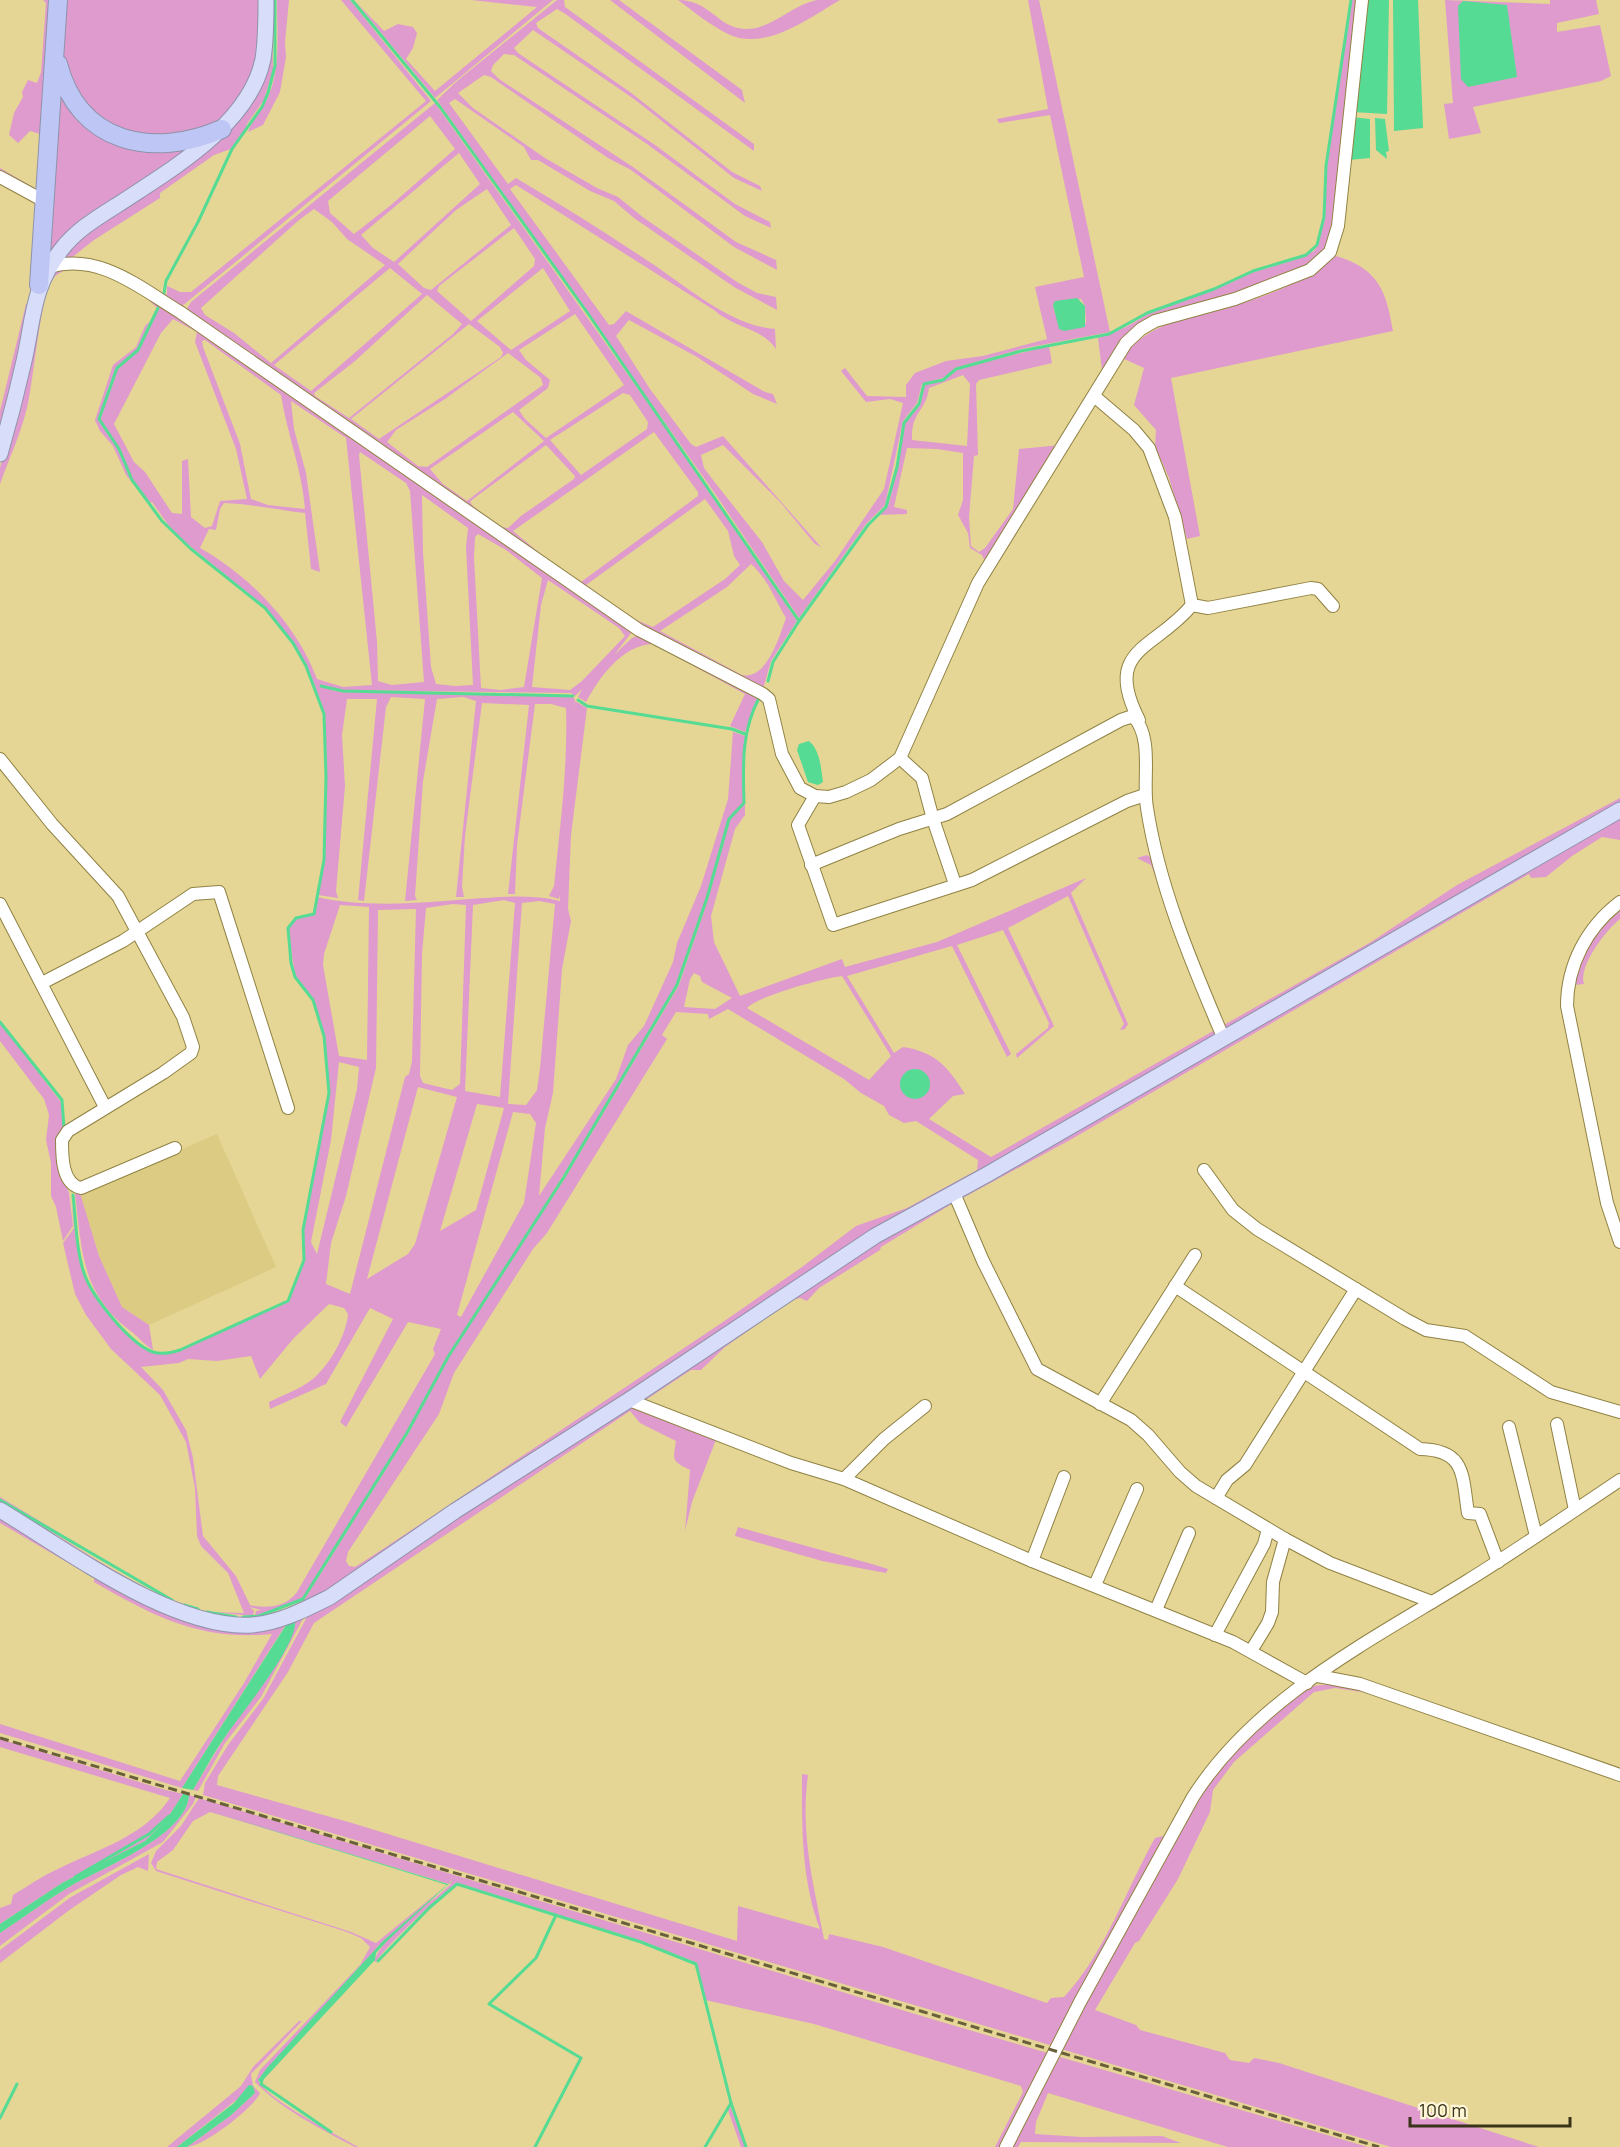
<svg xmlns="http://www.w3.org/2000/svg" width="1620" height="2147" font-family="Manrope,sans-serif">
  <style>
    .built { fill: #dccb82 }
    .green { fill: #df9bcd; fill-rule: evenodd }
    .water { fill: #55db94 }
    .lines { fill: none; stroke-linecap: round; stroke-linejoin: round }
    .stream { stroke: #55db94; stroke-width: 3 }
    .minor-casing { stroke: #908244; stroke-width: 14 }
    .major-casing { stroke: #8f93a9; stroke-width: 17 }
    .highway-casing { stroke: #8f93a9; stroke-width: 20 }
    .minor { stroke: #fff; stroke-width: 12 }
    .major { stroke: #d8ddfa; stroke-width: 15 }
    .highway { stroke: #bec6f6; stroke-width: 18 }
    .rail { stroke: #69603b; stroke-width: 3; stroke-dasharray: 9 4.5; stroke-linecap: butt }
  </style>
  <rect width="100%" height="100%" fill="#e5d695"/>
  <path class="built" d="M217,1134L276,1267L149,1325L122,1307L99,1256L80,1193Z"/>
  <g class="green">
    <path d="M43,0H54L42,194L0,174V168L36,189L40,134L30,131L18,143L9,135L14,113L23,97L22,92L28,80L37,83L41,72L46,3Z"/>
    <path d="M65,0H261L257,64L230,110L220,120L192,135L124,134L82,104L62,58Z"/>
    <path d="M277,0H289L285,42L286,57L280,92L263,125L248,132C253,118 264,108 269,95C281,65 277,31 277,0Z"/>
    <path d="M341,0H350L431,101L181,307L164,295L167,294V286L180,292H191L426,101Z"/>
    <path d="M354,0L384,31L398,24L413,27L417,33L413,48L406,59L435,91L537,7L471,0H553L435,98Z"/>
    <path d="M557,0H564L565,7L754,144V151L564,13L557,9L536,23L538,28L630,92L732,172L760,186L762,191L734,178L634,99L533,30L514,48L518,53L655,145L735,204L770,222L771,228L745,216L647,144L514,55L504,54L493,65L491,71L499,79L633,167L736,242L776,260L777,270L734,247L631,170L608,158L491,77L484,75L458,93L473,108L545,158L597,188L618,197L644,218L737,282L757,293L776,297L777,310L734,287L634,218L614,201L590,191L538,160H531L524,147L455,99L449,103L508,184L516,178C561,205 605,232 648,261C685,285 730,326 775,329L776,349C762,328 734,328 714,310L516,185L510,189L609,325L614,324L626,311L765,392L773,394L777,404L753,394L697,357L629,320L616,336L650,389L691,444L696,447L723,436L821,547L815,544L781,503L723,445L701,455L704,468L713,480L762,542L784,581L803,600L835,561L884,489L903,403L890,399L866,402L841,371L845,368L867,396L906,397V385L915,373L946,361L983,356L1047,339L1035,287L1084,277L1050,115L999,123L997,119L1048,109L1028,0H1039L1110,332L1025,348L955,368L946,377L922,384L917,403L903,421L885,505L866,524L799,618L716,495L437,100L457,81ZM1081,299L1085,306L1086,323L1055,314L1053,305Z"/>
    <path d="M610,0H619L742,90L745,103Z"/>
    <path d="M678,0C710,0 717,27 744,29C772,30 791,5 817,0C824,0 833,0 840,0C809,18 765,52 728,34C710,25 694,12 678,0Z"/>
    <path d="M1352,0H1359L1332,243L1310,267L1147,323L1103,378L1098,338L1128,326L1148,314L1214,290L1254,272L1285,263L1314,251L1318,245L1325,217L1327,166Z"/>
    <path d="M1445,0L1550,4V0H1596L1599,14L1557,23V32L1600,25L1611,76L1601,81L1473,107L1481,133L1449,139L1444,104L1453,103Z"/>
    <path d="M272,19L273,70L264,100L247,124L245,133L231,149L214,155L160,193V198L94,240L70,259L62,260L80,238L235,122Z"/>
    <path d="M59,89L88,125L194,145L48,256Z"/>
    <path d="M435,103L721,506L797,621L771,661L763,689L639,628L186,310L191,302ZM430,116L455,149L391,205L354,234L330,213L328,201ZM459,153L480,184L394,262L373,248L361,235ZM487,189L511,225L431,290L424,288L398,264L456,210ZM314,209L332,222L347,239L385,265L271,363L234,333L205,315L201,308L299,220ZM514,228L535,259L534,266L471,321L437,291L439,286ZM390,268L422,294L311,391L274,365ZM543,268L570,311L511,350L477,321ZM427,295L462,324L453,334L349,418L315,396L314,393L355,361ZM575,314L624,385L546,438L525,419L519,410L548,388L550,380L526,360L519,350ZM469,324L500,347L503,353L501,357L379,439L351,419ZM508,353L541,378L543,385L427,467L418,466L387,442L396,430L445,399ZM623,393L630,395L648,422L647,429L581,475L550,440ZM513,412L544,441L467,501L443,484L430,469ZM654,432L698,492V496L581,582L554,565L513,531ZM546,445L575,476L574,479L521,516L508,528L500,527L473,506L470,502L473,499ZM705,499L728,531L734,556L740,565L725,579L653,627L634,619L586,585ZM751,564C768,579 775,600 786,618C779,637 767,680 742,675L660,631L727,587Z"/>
    <path d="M1336,256C1379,269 1386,291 1393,331L1171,378L1200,536L1187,539L1169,478L1155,446L1156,430L1134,405L1144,368L1122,358C1152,320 1181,322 1224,309C1264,297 1304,283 1336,256Z"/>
    <path d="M84,265L133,286L629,628L632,632L614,655L632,638L639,635L759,698L745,732L730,726L745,694L653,644C622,645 599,678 586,702L578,697L582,689L575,696L571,693L342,690L321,685L334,691L571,696L575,699L573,712L575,701L587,708L571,835L568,909L571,921L562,969L553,1093L545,1128L539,1196L616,1079L628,1045L644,1026L673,962L677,943L701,886L728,799L733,732L745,736L744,803L728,819L706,898L677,985L618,1087L495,1285L447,1357L406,1433L303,1598L259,1615L255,1616L256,1611L261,1610L250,1607L254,1611L253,1616L210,1612L244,1613L228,1573L201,1546L197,1536L195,1488L186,1442L160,1395L111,1349L86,1315L75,1294L63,1243L74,1228L77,1262L71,1195L79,1258L90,1288L108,1314L138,1345L154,1353H172L289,1302L304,1260L303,1230L329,1093L324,1036L314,1000L295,976L288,928L296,918L314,914L317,897C367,908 417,903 469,899C499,897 531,894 560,901V895L559,899L549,896L554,886C560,827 568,767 566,708L551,704H535L517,845L515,894H508L529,705L482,703L465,836L462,887L464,897H456L476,701L463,697L437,699L423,781L415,896L417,900L405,901L425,699L391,697L386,707L364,901L358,900L377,699H347L342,735L345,786L336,891L338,898L318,895L324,860L327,777L325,714L307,666L294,643L265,607L174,533L152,502L149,503L126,475L113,446L100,431L95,420L113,365L136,347L145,326L150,321L137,350L117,368L108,389L99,419L110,438L100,419L118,369L138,350L158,309C140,288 74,248 51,281C41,297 34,374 29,398C24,427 10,456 0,484V468L33,340L44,283L56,268ZM173,319L197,332L195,342L236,449L247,499L220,501L212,526L205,528L191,517L188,459L182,461V514L172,513L145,472L134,462L114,424L161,333ZM205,340L281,395C287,434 302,469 305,509L268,505L251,499L240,444L203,347L202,341ZM291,401L346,438L372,685L343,687L317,679C297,625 250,576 200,548L209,529L216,530L220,509L224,503C252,504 278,510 305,513L311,569L320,572L306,473L294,429ZM360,452L406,483L410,491L424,682L392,685L378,681L377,642L359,455ZM422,495L468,528L466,547L473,685L455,686L436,684L431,667L423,552ZM478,534L506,550L542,578L524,687L501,690L481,688L474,558L475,537ZM548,580L619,628L625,636L582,681L570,690L532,687L541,605ZM504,900L515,903L500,1097L465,1091L473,905ZM539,901L555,904L540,1068L537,1090L526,1105L508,1104L522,903ZM453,904L466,905L460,1084L452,1090L423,1083L420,1076L422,954L426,908ZM340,905L369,907L367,1060L339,1056L323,965L324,954ZM416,909L412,1061L409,1074L405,1077L350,1294L326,1284L331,1243L346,1196L376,1068L378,910ZM339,1062L359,1067L357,1089L317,1254L311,1242L331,1140ZM418,1087L457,1097L415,1244L408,1254L367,1279ZM477,1104L504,1108L476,1210L440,1231ZM513,1112L530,1114L536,1123L524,1203L461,1317L457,1315ZM329,1304L344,1308L348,1314C346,1334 333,1359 319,1373C307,1387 285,1394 269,1402L270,1409L326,1384L370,1308L393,1319L340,1422L346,1427L408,1322L441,1329L433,1349L435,1354L297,1592C286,1607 267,1609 250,1605L236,1576L203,1536L193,1458L186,1430L163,1390L141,1367L179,1363L188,1359L217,1361L251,1356L260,1379L293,1339Z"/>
    <path d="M26,304L31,306L0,438V411Z"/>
    <path d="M1049,346L1052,363L979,380L976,384L978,455L974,456L969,517L971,546L979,552L985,548L1013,509L1019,449L1061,445L986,563L982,555L970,548L968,533L958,515L963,500V453L937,449L907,448L894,507L907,510V514L876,515L887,508L890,500L905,423L920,405L925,385L944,381L957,370L966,367ZM963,375L970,384L967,446L912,440C911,411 926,412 929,388Z"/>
    <path d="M1620,798V803L1224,1030L1222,1026L1371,942L1457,885Z"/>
    <path d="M745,803V815L735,829L711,916L714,942L740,996L842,959L845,967L937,942L1086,878L1071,893L1128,1024L1125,1029L1120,1030L1124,1024L1068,896L1008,928L1054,1026L1017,1058L1016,1054L1048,1028L1049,1023L1003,930L957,945L1011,1054L1007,1057L952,946L847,976L894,1053L903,1047C936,1052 948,1067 965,1094L953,1096L929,1119L991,1157L1215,1030L1151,865L1137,858L1147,855L1151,858L1220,1036L996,1165L330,1589L309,1601L304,1600L408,1434L448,1357L565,1178L679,985L708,899L730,819ZM694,973L700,976L702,982L732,998L715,1009L684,1007L690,979ZM842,976L891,1056L869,1080L747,1008C758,996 824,978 842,976ZM728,1009L844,1079L861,1093L884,1106L889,1115L904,1123L916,1121L978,1160L977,1170L907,1208L856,1226L802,1267L723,1322L380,1551L355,1567L349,1566L346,1561L348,1552L439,1414L454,1373L533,1249L547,1233L667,1039L662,1035L676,1012L708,1014L709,1019Z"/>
    <path d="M1620,817V840L1602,837L1572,856L1546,877L1531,878L1529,874L1070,1140L959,1200L957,1195Z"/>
    <path d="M1620,911V919C1606,930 1578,966 1584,984L1573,985C1584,950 1592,935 1620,911Z"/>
    <path d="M0,1023L64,1106L63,1177L69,1193L73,1226L63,1241L56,1207L51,1196V1163L46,1140L49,1115L44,1099L0,1041Z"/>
    <path d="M80,1193L99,1256L122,1307L149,1325L153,1350C143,1344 137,1335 128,1329C81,1292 82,1250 75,1194Z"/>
    <path d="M953,1198L955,1202L881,1247L880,1250L819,1288L807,1301L800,1298L792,1300L725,1347L701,1370H691L641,1403L637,1401L837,1266Z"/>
    <path d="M632,1404L717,1437L692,1502L685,1531L690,1470C671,1460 673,1461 676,1441L640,1423L630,1411L314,1623L288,1672L218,1776L217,1785L352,1823L737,1941L738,1906L820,1929C801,1879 802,1826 802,1774L808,1775C800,1833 813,1882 824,1939L828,1940L829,1934L883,1947L1047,2003L1051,1998L1064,1997C1105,1953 1126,1890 1155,1838L1167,1835L1053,2046L203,1795L205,1783L228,1745L263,1699L309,1613Z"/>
    <path d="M0,1497L162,1595L45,1528C100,1561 189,1624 253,1617L248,1622L180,1609L0,1507V1501L23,1514L0,1500Z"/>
    <path d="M0,1514L207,1623L290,1618L182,1788L0,1733V1724L180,1781L244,1683L272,1634C200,1641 155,1617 94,1582V1578L0,1523Z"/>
    <path d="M738,1527L872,1564L888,1569L886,1573L822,1561L735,1536Z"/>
    <path d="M305,1615L261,1697L225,1743L198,1791L193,1790L226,1735L266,1680L286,1646L295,1621Z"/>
    <path d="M1333,1684L1381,1695L1335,1688L1314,1692L1234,1762L1213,1790L1210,1812L1178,1879L1139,1941L1135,1943L1095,2010L1136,2025L1140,2030L1225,2053L1230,2060L1249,2063L1254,2058L1279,2063L1539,2147H1391L1061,2049L1196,1799L1247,1734L1312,1686Z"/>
    <path d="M0,1739L162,1789L183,1794L167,1819L145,1841L62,1883L0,1924V1908L11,1904L13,1895C28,1886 42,1876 58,1869C98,1849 144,1837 170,1798L0,1747Z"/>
    <path d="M189,1795L196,1797L193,1804L163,1842L69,1894L0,1946V1933C23,1918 45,1901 69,1887C101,1868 187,1836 189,1795Z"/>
    <path d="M199,1798L935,2020L1051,2054L1002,2147H995L1023,2092L1021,2086L814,2024L705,2000L697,1963L642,1941L464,1885L457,1883C441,1894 385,1947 376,1962L374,1961C384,1934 428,1905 450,1885L452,1879L449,1884L210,1812L193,1821L173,1850L157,1862L156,1869L351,1932L376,1943L447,1885L383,1941L258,2080C267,2100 338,2135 358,2147H355C321,2129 281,2109 255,2082L260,2070L360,1965L370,1947L361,1938L347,1932L156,1871L151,1863L156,1851L181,1826Z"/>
    <path d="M149,1854L148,1871L138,1867L121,1875L68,1911L0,1963V1950L71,1897Z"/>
    <path d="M299,2021H302L251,2074L253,2086L260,2093C254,2108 203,2147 187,2147L230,2116L255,2093L240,2097L177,2147H167L241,2086L253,2067Z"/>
    <path d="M1060,2057L1368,2147H1228L1048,2093L1036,2122L1035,2134L1082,2137L1162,2136L1181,2143L1021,2142L1018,2147H1010Z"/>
    <path d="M730,2106L746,2147H741L728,2110Z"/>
  </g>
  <g class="water">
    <path d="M1364,0H1389L1387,114L1352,112Z"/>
    <path d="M1393,0H1418L1423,128L1394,131Z"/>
    <path d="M1463,1L1507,5L1517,77L1468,87L1461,79L1458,6Z"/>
    <path d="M1351,117L1370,119V158L1349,160Z"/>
    <path d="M1375,118L1385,119L1389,151L1386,152L1387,159L1376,150Z"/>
    <path d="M1077,298L1085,306V327L1064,331L1059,329L1053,305L1055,301Z"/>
    <path d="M809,741C820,750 821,768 823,782L818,785L808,782L797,750L799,744Z"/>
    <circle cx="915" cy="1084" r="15"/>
    <path d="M295,1621C298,1644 242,1713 227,1734C214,1752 204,1772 193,1790L182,1788L288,1622Z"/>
    <path d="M183,1794L189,1795C187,1836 101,1868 69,1887C45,1901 23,1918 0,1933V1924L62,1883L145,1841L167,1819Z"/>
    <path d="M210,1811L448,1884L454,1879L386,1942L376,1953L375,1960L264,2079L262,2085L258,2080L267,2068L383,1941L447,1885Z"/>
    <path d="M249,2085L253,2086L255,2093L230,2116L187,2147H177L234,2103Z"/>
  </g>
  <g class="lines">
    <g class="stream">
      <path d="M352,0L440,107L589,315L799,621L773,662L768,681"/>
      <path d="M164,293L166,281L198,222L232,149L262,107L268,93L275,66V0"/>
      <path d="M799,621L868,525L886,507L897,467L904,423L919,404L924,384L943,380L956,369L1021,351L1109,334L1147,313L1214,289L1253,271L1306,255L1317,245L1324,217L1326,166L1351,0"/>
      <path d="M321,686L343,691L573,696"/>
      <path d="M578,700L587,706L732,729L745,734"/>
      <path d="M0,1022L62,1100L64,1128"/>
      <path d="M73,1195C76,1220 76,1249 84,1273C92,1297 130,1344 153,1352C162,1355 171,1353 180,1350L288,1301L304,1260L303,1230L329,1093L324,1036L313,1000L295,977L291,963L288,928L296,918L314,914L324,860L326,777L324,714L306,666L293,643L265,608L191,549L162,521L132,480L119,449L99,419L117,368L138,350L158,308"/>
      <path d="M0,1500L172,1600"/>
      <path d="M184,1605L198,1609"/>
      <path d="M207,1612L236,1617"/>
      <path d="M243,1617L259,1616L303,1599L407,1433L448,1357L564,1177L677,985L707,898L729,819L744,803C743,766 741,732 759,698"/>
      <path d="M75,1877L149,1834L169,1816"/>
      <path d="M378,1961L429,1908L457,1884L641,1942L696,1964L731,2103L746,2147"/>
      <path d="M261,2084L331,2132"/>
      <path d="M0,2118L17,2084"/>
      <path d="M535,2147L581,2058L489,2004L536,1958L556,1915"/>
      <path d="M705,2147L731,2103"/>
    </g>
    <g class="minor-casing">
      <g id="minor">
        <path d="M0,177L46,202"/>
        <path d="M49,267C98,252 139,287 180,312L639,630L763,694L769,699L782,754L800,788L815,796L829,797L846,792L871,780L900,758L978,583L1126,343L1141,329L1155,321L1235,299L1310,270L1330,252L1338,226L1362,0"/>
        <path d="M1094,396L1134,430L1149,448L1175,517L1192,605L1208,608L1311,588L1318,589L1333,606"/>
        <path d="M1139,720C1102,648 1155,650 1192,605"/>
        <path d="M900,758L922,778L933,819L955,884"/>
        <path d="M0,759L52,824L118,896L183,1017L193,1047L191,1053L163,1073L68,1131L62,1140C62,1157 62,1184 81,1188L175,1148"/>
        <path d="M815,796L798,825L833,925L972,880L1127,801L1145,795"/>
        <path d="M811,865L899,829L947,814L1121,720L1133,716C1154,738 1142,780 1147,808C1159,887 1192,964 1223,1037"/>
        <path d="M1620,902C1587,927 1567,965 1567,1006L1607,1203L1620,1242"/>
        <path d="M0,904L105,1107"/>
        <path d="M42,983L123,941L193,894L219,892L288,1108"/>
        <path d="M1204,1170L1233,1210L1257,1229L1405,1319L1426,1330L1465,1336L1551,1392L1620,1412"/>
        <path d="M954,1193L983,1261L1037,1369L1131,1420L1148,1435L1180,1472L1196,1486L1285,1539L1330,1563L1432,1602"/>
        <path d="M1175,1286L1420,1449C1466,1450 1462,1475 1468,1513L1480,1514L1498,1562"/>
        <path d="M629,1400L791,1463L844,1479L1032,1561L1233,1642L1307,1683"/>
        <path d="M1100,1404L1195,1255"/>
        <path d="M1557,1424L1575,1510"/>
        <path d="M1509,1427L1536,1536"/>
        <path d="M844,1479L884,1439L925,1406"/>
        <path d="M1216,1498L1227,1480L1245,1465L1356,1289"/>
        <path d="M1032,1561L1064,1477"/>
        <path d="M1095,1585L1137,1489"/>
        <path d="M1156,1610L1189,1533"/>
        <path d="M1215,1635L1264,1544L1268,1529"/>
        <path d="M1251,1651L1268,1623L1272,1612L1273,1582L1285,1539"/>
        <path d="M1318,1676L1360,1684L1620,1775"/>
        <path d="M1006,2147L1080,2002L1193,1797C1256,1698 1370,1641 1467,1581C1519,1549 1569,1514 1620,1480"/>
      </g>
    </g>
    <g class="major-casing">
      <g id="major">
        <path d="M0,454C9,423 17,392 24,361C34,317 32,288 61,250C77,229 100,216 122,202C172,169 250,124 263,59C266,40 266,20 266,0"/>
        <path d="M0,1510C67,1550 173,1630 252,1625C279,1623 306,1609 330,1597L455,1511L629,1400L875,1236L988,1174L1620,810"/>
      </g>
    </g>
    <g class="highway-casing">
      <g id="highway">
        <path d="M58,64C79,144 153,159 222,129"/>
        <path d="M39,285L58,0"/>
      </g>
    </g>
    <use href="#minor" class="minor"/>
    <use href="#major" class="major"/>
    <use href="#highway" class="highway"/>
    <path class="rail" d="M0,1738L1379,2147"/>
  </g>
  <path d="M1410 2117v9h160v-9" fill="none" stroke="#393319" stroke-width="3"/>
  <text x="1419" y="2117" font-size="18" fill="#393319" stroke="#fef6d7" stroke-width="4.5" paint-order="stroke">100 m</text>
</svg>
